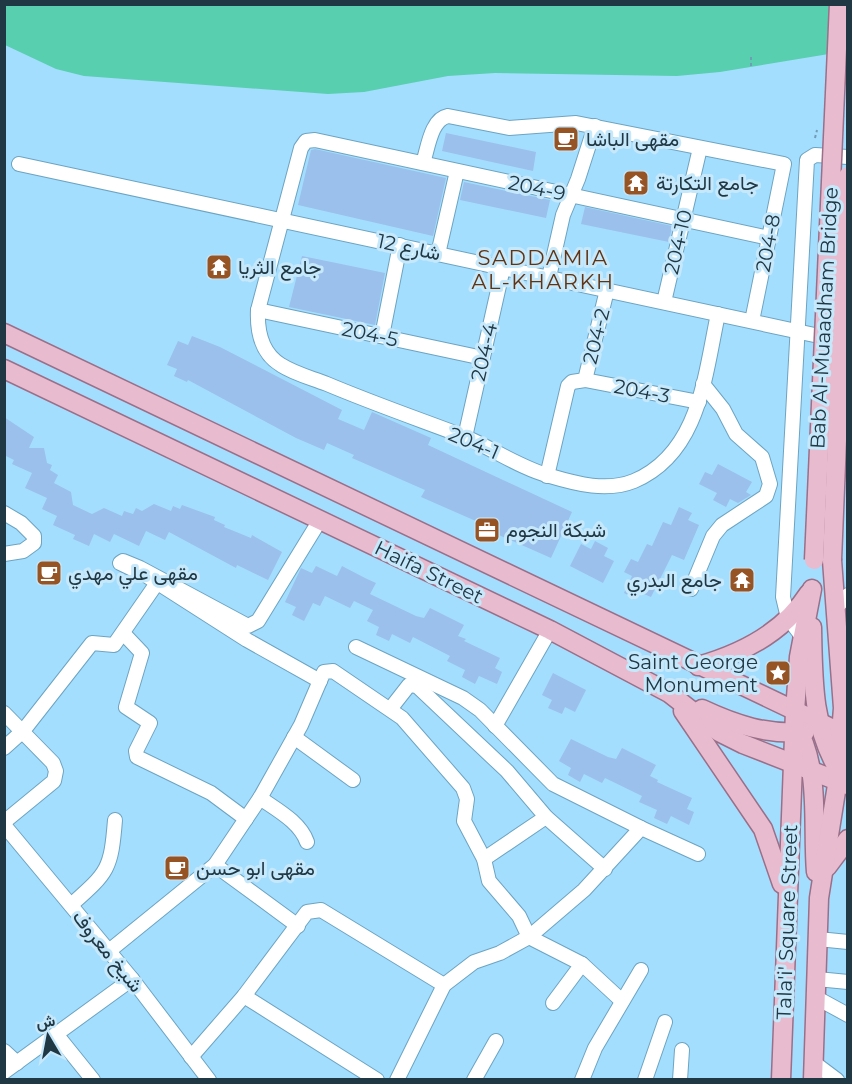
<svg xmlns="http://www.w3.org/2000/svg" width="852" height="1084" font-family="Montserrat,Vazirmatn,sans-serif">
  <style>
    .water { fill: #58cfaf }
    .building { fill: #9bc0eb }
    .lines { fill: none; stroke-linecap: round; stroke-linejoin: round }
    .minor-casing { stroke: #6ca4c2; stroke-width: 16 }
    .major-casing { stroke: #9a6f89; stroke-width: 21 }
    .path { stroke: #709cb5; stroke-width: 2; stroke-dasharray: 3 3; stroke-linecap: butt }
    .minor { stroke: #fff; stroke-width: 14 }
    .major { stroke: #e9bbce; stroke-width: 18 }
    .major-bridge-casing { stroke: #9a6f89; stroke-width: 21; stroke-linecap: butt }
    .major-bridge { stroke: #e9bbce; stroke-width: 18 }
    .labels { text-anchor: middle; stroke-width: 6; stroke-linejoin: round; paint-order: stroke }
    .poi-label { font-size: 20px; fill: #203744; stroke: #c6e8fb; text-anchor: start }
    .street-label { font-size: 20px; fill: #203744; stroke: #c6e8fb }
    .neighbourhood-label { font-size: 21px; letter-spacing: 1.5px; fill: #613312; stroke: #c6e8fb }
  </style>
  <rect width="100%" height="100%" fill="#a4defe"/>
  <path class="water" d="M4,5H847V51L720,72L677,76L495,73L448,76L364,92L328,94L84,76L56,69L5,45Z"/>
  <g class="building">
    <path d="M446,133L536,152L533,171L442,151Z"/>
    <path d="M315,149L446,178L433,236L298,205L311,150Z"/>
    <path d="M464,182L550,200L546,218L460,200Z"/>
    <path d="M585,207L672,226L669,242L581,224Z"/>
    <path d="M302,256L385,273L375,325L289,307Z"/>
    <path d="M192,336L220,347L342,410L338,419L364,430L372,412L431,438L428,445L572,512L551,558L492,532L494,529L421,497L425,490L352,458L354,455L327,443L324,450L296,438L188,380L187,382L174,376L177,369L167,365L178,341L188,345Z"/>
    <path d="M4,417L34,437L29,448H44L47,463L52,465L50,470L58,475L54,483L71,492L73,505L92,514L104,508L122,516L124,511L133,514L136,508L142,511L154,504L171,511L173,506L180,509L182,505L215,517L214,520L225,525L224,527L251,538L252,535L282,552L268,580L237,565L236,568L169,532L165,540L146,531L139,546L114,534L110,542L94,534L89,546L73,539L75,535L53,525L57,516L42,509L47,498L25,488L32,473L12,464L14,460L4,455Z"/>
    <path d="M718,464L752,482L746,492L751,495L738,503L730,499L726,507L713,500L717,493L699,484L705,472L712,475Z"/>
    <path d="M679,507L692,513L688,520L699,525L684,560L672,555L651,597L639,592L636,599L624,593L632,576L624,572L631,559L638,562L647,544L652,546L663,522L671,525Z"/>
    <path d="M595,541L608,548L604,556L614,561L603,583L570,566L581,544L591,549Z"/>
    <path d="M316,566L337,576L342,566L365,578L376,583L370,594L416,616L424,618L430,608L464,625L458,636L466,639L464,641L500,658L495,668L502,672L497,684L479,676L475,684L462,677L465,670L447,661L450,656L413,637L410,643L392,634L389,641L376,635L379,627L367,621L373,610L354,601L350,608L325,596L320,606L313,603L304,621L292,615L296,607L285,602L301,568L312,573Z"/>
    <path d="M553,673L586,690L575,712L565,707L562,714L548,708L552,700L542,695Z"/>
    <path d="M571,739L608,757L616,759L622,748L656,765L650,776L658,780L657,782L692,798L687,809L694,812L689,825L671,816L667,824L654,818L657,810L639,802L642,796L605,778L602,783L584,774L580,782L568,775L571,768L559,761Z"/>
  </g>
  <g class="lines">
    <g class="minor-casing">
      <g id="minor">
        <path d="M423,163C428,148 431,119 448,116L509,128L576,123L784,164L752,321"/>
        <path d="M19,164L833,339"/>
        <path d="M438,254L457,171"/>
        <path d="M549,277L563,215L578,179L595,126"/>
        <path d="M664,302L700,148"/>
        <path d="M258,310L483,358"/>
        <path d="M718,314C705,374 700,453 634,481C607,492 577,484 550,476C520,468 492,448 463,436C418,419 372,403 327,384C312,378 295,374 281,365C261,353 257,331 258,310L301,148L306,141L315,140L769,238"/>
        <path d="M382,336L400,245"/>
        <path d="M585,380L699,402"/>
        <path d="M465,437L503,268"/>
        <path d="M547,476L568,386L572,382L585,380L607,290"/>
        <path d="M4,513L21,523L34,536V543L23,551L4,554"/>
        <path d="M320,520L258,621L248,626L140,568L123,561L120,563L147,576L247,640L320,681"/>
        <path d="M691,589L713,536L722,525L766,496L770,484L762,457L736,434L723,409L703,384"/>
        <path d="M835,609L848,595"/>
        <path d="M123,633L142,653L126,707L150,723L136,751L137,757L211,793L246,819"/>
        <path d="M807,643L788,618L783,597L807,160L815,155L848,157"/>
        <path d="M356,647L463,698L480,710L553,784L641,828"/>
        <path d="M391,708L409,685L417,686L507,771L546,817L605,869"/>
        <path d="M4,713L53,763L56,771L54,781L4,822"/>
        <path d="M495,726L550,630"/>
        <path d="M294,737L353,780"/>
        <path d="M4,748L23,731L92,643L114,645L157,583"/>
        <path d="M260,798C277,810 300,822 307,842"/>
        <path d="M4,825L132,979L209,1080"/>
        <path d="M484,859L546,817"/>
        <path d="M215,865L298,926"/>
        <path d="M71,905C108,872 111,870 115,820"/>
        <path d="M818,939L848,942"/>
        <path d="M109,951L215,865L260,798L301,725L322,676L324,672L333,671L402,718L463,788L467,799L464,821L484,859L489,881L519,916L529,937L582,964L622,1001"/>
        <path d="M817,979L848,982"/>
        <path d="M244,996L377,1080"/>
        <path d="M815,997L848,1015"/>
        <path d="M553,1003L582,964"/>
        <path d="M56,1034L93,1080"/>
        <path d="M4,1051L17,1063"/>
        <path d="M191,1057L244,996L307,912L321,910L444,985"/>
        <path d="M813,1062L837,1080"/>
        <path d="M4,1072L132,979"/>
        <path d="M397,1080L444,985L474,962L500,953L529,937L584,890L641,828L698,854"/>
        <path d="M474,1080L496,1041"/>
        <path d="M582,1080L595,1048L641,970"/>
        <path d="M645,1080L665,1022"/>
        <path d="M680,1080L682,1050"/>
      </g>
    </g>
    <g class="major-casing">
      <g id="major">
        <path d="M4,333L848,736"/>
        <path d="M4,369L550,630L669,693L719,732L743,744L848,785"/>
        <path d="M812,627C813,677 812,726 838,769"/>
        <path d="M698,666C741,654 784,632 809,593"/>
        <path d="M702,709C736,725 767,735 805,732"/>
        <path d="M683,711L763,829L782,884"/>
        <path d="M796,726C821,770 812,824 816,872"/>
        <path d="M827,867L848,839"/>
        <path d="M781,1080L795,711L799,657L812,589"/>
        <path d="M813,1080L819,898L837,785L843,708L832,560"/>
      </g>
    </g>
    <g class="path">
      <path d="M751,66V54"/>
      <path d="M815,138L817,130"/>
    </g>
    <use href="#minor" class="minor"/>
    <use href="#major" class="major"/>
    <g class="major-bridge-casing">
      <g id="major-bridge">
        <path d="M814,560L839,4"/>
        <path d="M832,560L848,176"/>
      </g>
    </g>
    <use href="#major-bridge" class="major-bridge"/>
  </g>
  <defs>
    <g id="cafe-square" transform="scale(1.35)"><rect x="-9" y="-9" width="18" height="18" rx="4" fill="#965324" stroke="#c6e8fb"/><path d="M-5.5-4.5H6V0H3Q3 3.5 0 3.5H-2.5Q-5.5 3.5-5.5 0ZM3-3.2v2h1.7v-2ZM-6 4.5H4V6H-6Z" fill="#fff"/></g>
    <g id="temple-square" transform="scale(1.35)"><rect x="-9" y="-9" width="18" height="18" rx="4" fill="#965324" stroke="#c6e8fb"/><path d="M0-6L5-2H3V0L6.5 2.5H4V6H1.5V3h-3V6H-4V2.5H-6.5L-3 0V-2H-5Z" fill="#fff"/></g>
    <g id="office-square" transform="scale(1.35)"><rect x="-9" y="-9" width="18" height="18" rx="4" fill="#965324" stroke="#c6e8fb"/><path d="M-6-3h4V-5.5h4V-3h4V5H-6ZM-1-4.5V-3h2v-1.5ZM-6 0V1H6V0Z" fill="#fff"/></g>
    <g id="sight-square" transform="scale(1.35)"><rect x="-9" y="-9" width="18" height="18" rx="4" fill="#965324" stroke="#c6e8fb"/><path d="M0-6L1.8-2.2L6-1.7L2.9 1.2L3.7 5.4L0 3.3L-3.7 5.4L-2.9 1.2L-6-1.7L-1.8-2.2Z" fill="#fff"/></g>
  </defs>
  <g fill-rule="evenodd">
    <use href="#cafe-square" x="566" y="139"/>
    <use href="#temple-square" x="636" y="183"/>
    <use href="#temple-square" x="219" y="267"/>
    <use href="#office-square" x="487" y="530"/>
    <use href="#cafe-square" x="49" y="573"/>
    <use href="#temple-square" x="742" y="580"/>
    <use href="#sight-square" x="778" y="673"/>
    <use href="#cafe-square" x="177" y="868"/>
  </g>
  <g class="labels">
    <g class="poi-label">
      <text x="586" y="146">مقهى الباشا</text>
      <text x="656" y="190">جامع التكارتة</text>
      <text x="238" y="274">جامع الثريا</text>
      <text x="506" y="537">شبكة النجوم</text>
      <text x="68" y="580">مقهى علي مهدي</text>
      <text x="722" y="587" text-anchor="end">جامع البدري</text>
      <text x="758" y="669" text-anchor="end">Saint George<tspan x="758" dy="23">Monument</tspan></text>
      <text x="196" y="875">مقهى ابو حسن</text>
    </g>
    <g class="street-label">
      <text transform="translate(537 188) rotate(12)" y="7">204-9</text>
      <text transform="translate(678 242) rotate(-77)" y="7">204-10</text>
      <text transform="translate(768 243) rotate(-79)" y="7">204-8</text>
      <text transform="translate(409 247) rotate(12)" y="7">شارع 12</text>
      <text transform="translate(824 318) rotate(-87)" y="7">Bab Al-Muaadham Bridge</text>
      <text transform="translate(370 334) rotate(12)" y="7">204-5</text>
      <text transform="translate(596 336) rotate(-76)" y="7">204-2</text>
      <text transform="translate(484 352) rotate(-77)" y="7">204-4</text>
      <text transform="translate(642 391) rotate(11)" y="7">204-3</text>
      <text transform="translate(474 443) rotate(23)" y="7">204-1</text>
      <text transform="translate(429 572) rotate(26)" y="7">Haifa Street</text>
      <text transform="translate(787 922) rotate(-88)" y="7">Tala'i' Square Street</text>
      <text transform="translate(108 951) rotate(51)" y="7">شیخ معروف</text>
    </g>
    <g class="neighbourhood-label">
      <text x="543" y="265">SADDAMIA<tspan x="543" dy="24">AL-KHARKH</tspan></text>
    </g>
  </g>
  <rect width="852" height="1084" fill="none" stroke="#203744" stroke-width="12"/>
  <g transform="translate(48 1036) rotate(350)" stroke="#c6e8fb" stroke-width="4.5" paint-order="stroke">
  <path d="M0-4.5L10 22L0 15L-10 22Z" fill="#203744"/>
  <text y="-9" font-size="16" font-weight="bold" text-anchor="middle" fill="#203744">ش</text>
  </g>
</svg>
